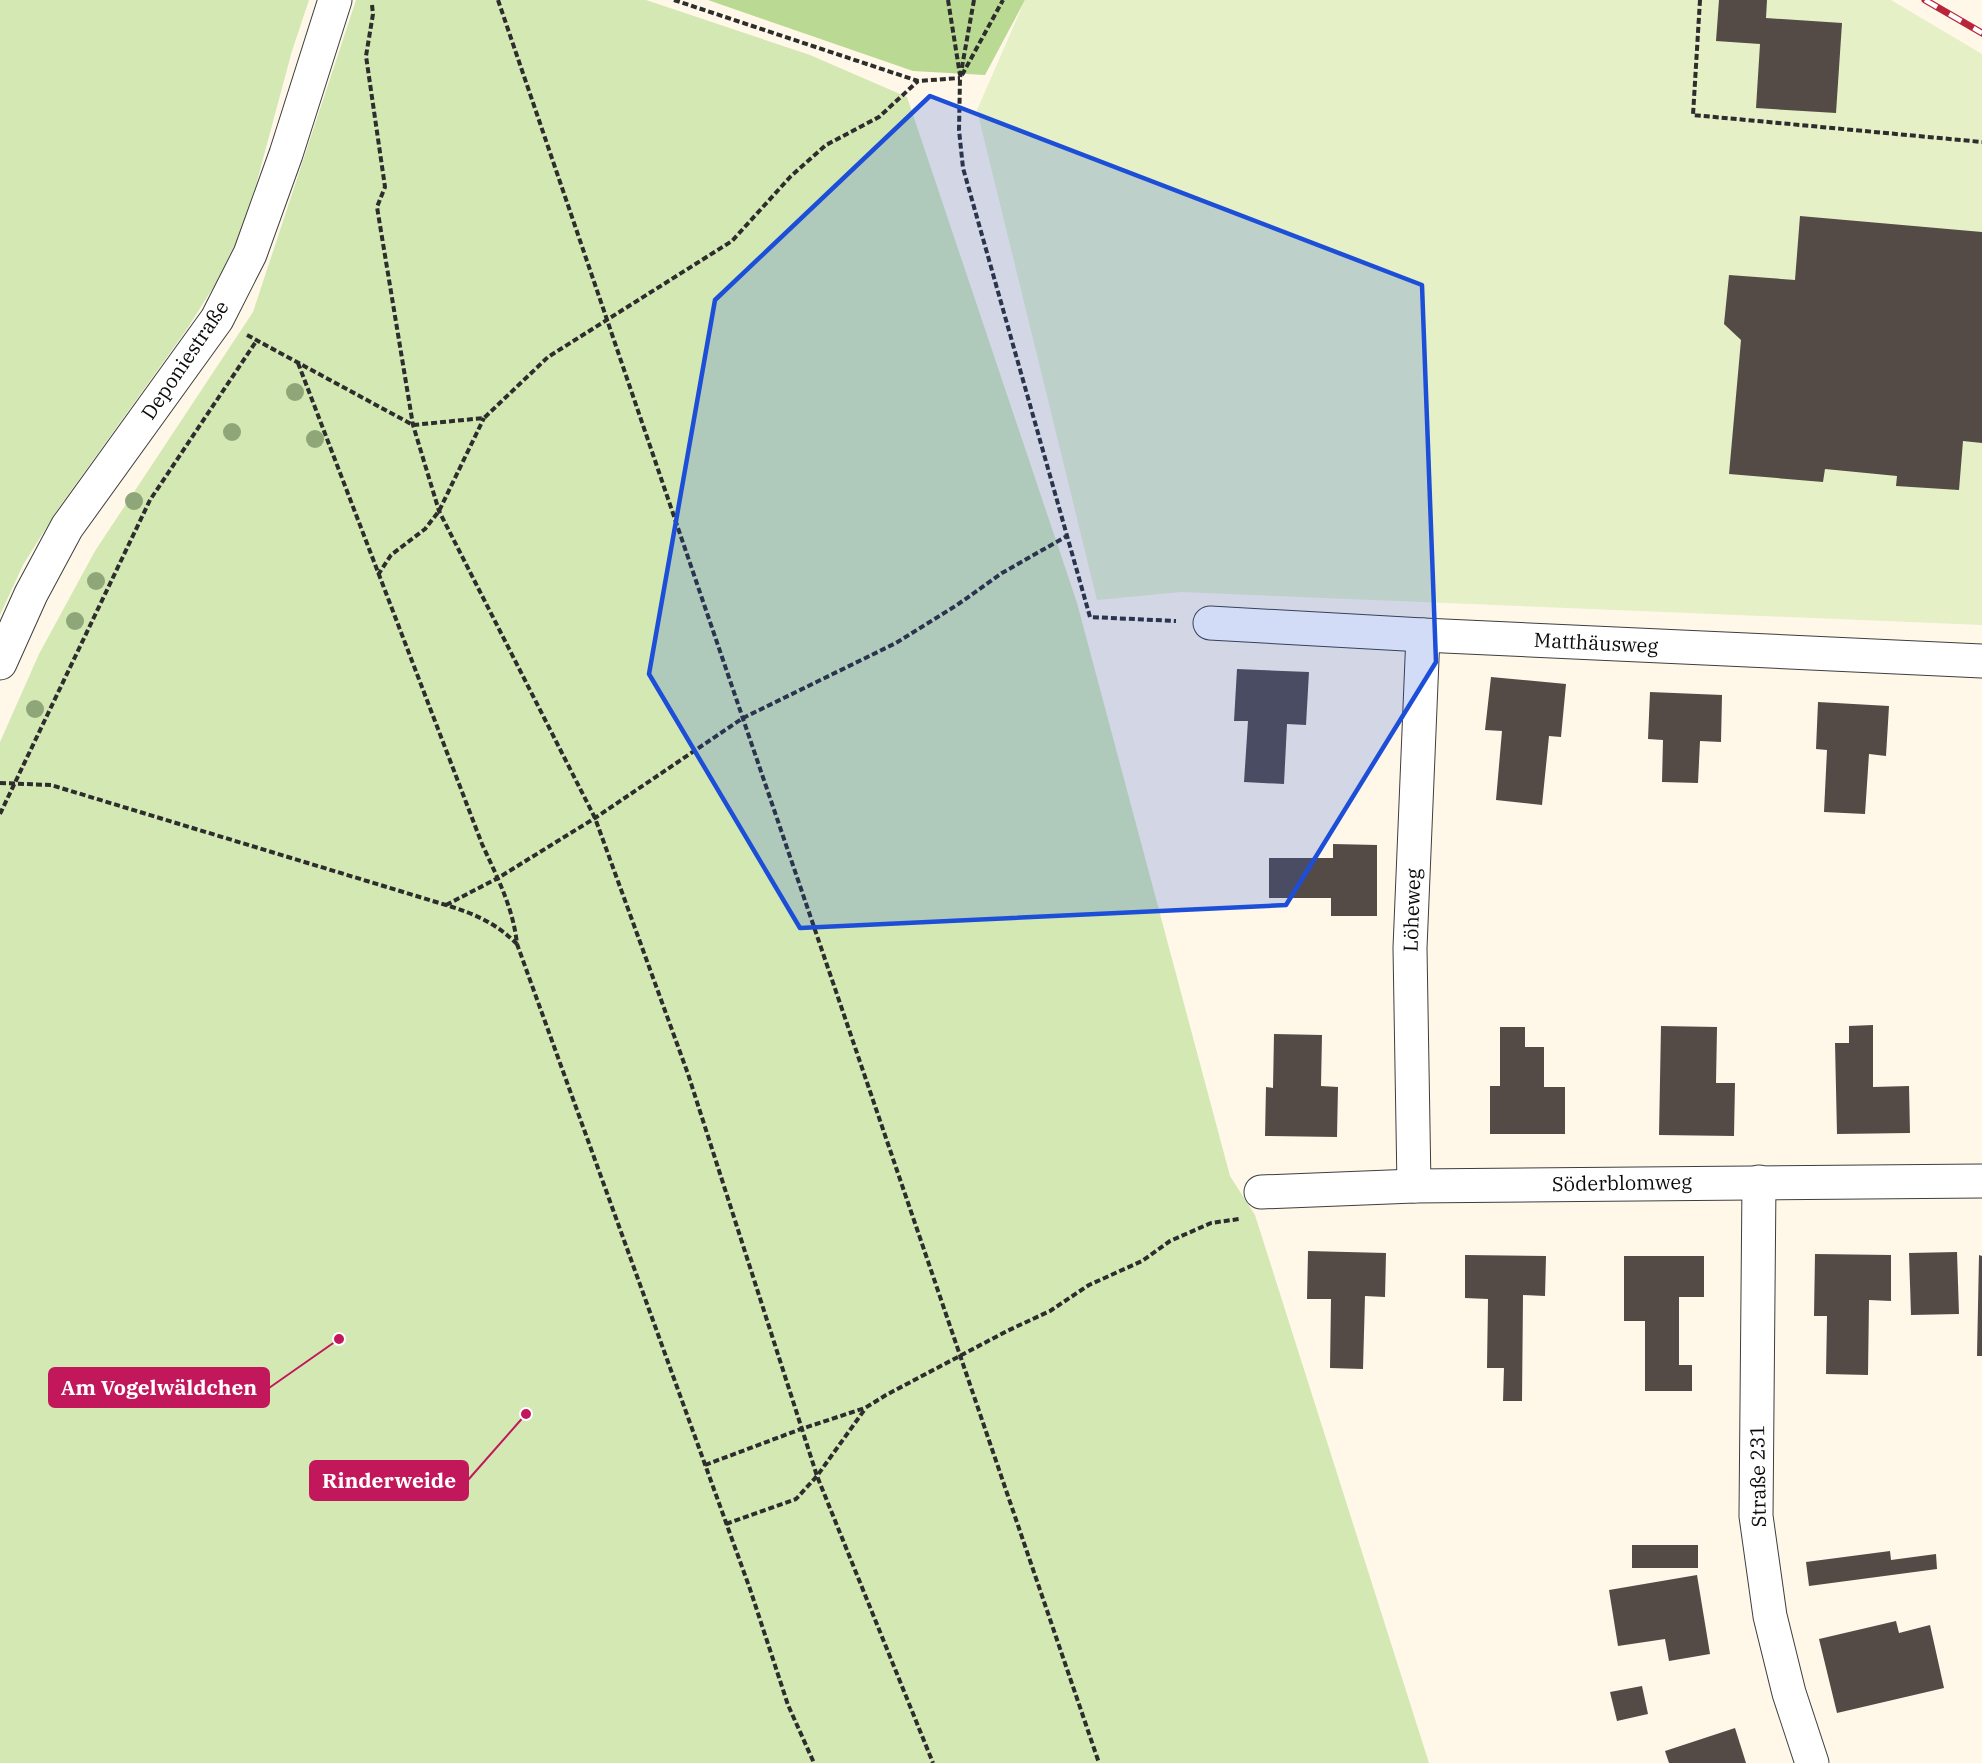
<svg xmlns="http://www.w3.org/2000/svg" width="1982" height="1763" font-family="'IBM Plex Serif',serif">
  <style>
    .green { fill: #d4e8b4 }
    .forest { fill: #bad993 }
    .pitch { fill: #e5f0c6 }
    .building { fill: #544b47 }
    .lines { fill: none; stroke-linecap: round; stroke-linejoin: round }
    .minor-casing { stroke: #3e3e3e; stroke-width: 35 }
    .path { stroke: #2d2d2d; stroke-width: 4; stroke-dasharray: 6 3; stroke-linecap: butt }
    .minor { stroke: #fff; stroke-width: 33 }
    .rail-casing { stroke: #ba243a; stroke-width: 7 }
    .rail { stroke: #fff; stroke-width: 4.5; stroke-dasharray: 14; stroke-linecap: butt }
    .tree { fill: #8ea678 }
    .marked { fill: #1d4ed8; fill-opacity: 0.2; stroke: #1d4ed8; stroke-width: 4.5; stroke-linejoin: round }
    .labels { text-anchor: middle; stroke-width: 6; stroke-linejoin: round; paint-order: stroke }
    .street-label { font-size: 20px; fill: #0b0b0b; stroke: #fff }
    .leader { fill: none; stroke: #c2185b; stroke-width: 2 }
    .callout-dot { fill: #c2185b; stroke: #fff; stroke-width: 2 }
    .callout { fill: #c2185b; stroke: #c2185b; stroke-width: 2 }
    .callout-label { font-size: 21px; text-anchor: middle; font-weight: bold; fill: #fff }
  </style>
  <rect width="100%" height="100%" fill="#fff8e9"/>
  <g class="green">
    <path d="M0,0H309L292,51L246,222L216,283L187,329L58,509L23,565L0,615Z"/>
    <path d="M356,0H646L810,55L907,97L1077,603L1230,1176L1255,1215L1429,1763H0V742L39,654L95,551L253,312Z"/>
  </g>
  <path class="forest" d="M708,0H1025L985,75L913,71Z"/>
  <path class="pitch" d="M1025,0H1891L1982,54V625L1181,592L1097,600L977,110Z"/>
  <g class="building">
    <path d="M1719,0H1767L1766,18L1842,23L1836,113L1756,108L1760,44L1716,41Z"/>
    <path d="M1800,216L1982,232V443L1963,441L1959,490L1896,486L1897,476L1825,469L1823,482L1729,474L1741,340L1724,324L1729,275L1795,280Z"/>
    <path d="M1237,669L1309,672L1306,725L1287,724L1284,784L1244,782L1248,721H1234Z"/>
    <path d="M1491,677L1566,684L1561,737L1549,736L1542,805L1496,800L1502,731L1485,730Z"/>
    <path d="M1650,692L1722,695L1721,742L1700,741L1698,783L1662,782L1663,740L1648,739Z"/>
    <path d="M1818,702L1889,706L1886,756L1869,754L1865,814L1824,812L1827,750L1816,749Z"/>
    <path d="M1333,844L1377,845V916H1331V898H1269V858H1333Z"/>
    <path d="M1873,1025V1087L1909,1086L1910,1133L1837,1134L1835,1043H1849V1026Z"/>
    <path d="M1661,1026L1717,1027L1716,1083H1735L1734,1136L1659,1135Z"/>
    <path d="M1500,1027H1525V1047H1544V1087H1565V1134H1490V1086H1500Z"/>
    <path d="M1274,1034L1322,1035L1321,1086L1338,1087L1337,1137L1265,1136L1266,1087L1273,1088Z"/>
    <path d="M1308,1251L1386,1253L1385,1297L1365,1296L1363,1369L1330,1368L1331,1299H1307Z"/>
    <path d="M1957,1252L1959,1314L1911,1315L1909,1253Z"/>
    <path d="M1815,1254L1891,1255V1301L1869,1300L1868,1375L1826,1374L1827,1316H1814Z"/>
    <path d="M1465,1255L1546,1256L1545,1296L1523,1295L1522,1401H1503L1504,1368H1487L1488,1299L1465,1298Z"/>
    <path d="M1979,1255L1982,1256V1356H1977Z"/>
    <path d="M1624,1256H1704V1297H1679V1365H1692V1391H1645V1321H1624Z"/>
    <rect x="1632" y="1545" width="66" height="23"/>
    <path d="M1890,1551L1891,1560L1936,1554L1937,1569L1809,1586L1806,1562Z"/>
    <path d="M1697,1575L1710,1654L1669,1661L1665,1639L1618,1646L1609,1590Z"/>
    <path d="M1896,1621L1899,1633L1930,1625L1944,1688L1837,1713L1819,1639Z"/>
    <path d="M1642,1686L1648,1714L1617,1721L1610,1692Z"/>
    <path d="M1735,1728L1746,1763H1669L1665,1751Z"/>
  </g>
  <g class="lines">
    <g class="minor-casing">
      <g id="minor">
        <path d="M1210,623L1423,635L1982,661"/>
        <path d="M0,663L31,594L67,527L217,319L250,254L286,154L335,0"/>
        <path d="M1759,1182L1756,1516L1770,1616L1789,1693L1812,1763"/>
        <path d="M1414,1186L1410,948L1423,635"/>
        <path d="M1261,1192L1414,1186L1982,1181"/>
      </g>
    </g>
    <g class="path">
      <path d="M498,0L1099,1763"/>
      <path d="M674,0L918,81L960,78"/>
      <path d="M948,0L960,75"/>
      <path d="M974,0L960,78L959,130L963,168L1090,617L1176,621"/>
      <path d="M1700,0L1693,115L1982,142"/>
      <path d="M372,5L373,14L366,56L385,187L377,207L413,425L439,511L595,818L688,1074L817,1476L933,1763"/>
      <path d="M962,75L1003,0"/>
      <path d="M247,335L413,425L484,418L548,357L732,241L791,176L826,145L879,117L918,81"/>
      <path d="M298,363L482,844C497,877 513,907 517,944L750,1589L788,1705L814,1763"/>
      <path d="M378,575L391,555L425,529L439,511L484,418"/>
      <path d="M0,783L51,785L446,905C473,913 496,923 517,944"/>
      <path d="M0,814L150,500L257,340"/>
      <path d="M446,905L498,878L595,818L743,718L896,643L957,605L1002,573L1067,536"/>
      <path d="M705,1465L801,1429L865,1408L886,1395L1007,1331L1050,1311L1089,1285L1142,1261L1170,1241L1211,1223L1239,1219"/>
      <path d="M726,1524L796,1499L817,1476L865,1409"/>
    </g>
    <use href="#minor" class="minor"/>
    <g class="rail-casing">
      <path id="rail" d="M1925,0L1982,33"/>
    </g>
    <use href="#rail" class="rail"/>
  </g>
  <g class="tree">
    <circle cx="295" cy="392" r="9"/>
    <circle cx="232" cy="432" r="9"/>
    <circle cx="315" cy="439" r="9"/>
    <circle cx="134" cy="501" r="9"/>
    <circle cx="96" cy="581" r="9"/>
    <circle cx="75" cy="621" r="9"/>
    <circle cx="35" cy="709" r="9"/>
  </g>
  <path class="marked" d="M930,96L1422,285L1436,662L1286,905L800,928L649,674L715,300Z"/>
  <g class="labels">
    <g class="street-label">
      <text transform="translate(185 360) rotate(-56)" y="7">Deponiestraße</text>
      <text transform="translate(1596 643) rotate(3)" y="7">Matthäusweg</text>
      <text transform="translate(1412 910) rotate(-88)" y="7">Löheweg</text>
      <text transform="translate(1622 1183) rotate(-1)" y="7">Söderblomweg</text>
      <text transform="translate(1758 1476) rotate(-91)" y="7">Straße 231</text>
    </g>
  </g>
  <path class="leader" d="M339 1339L269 1388M526 1414L468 1480"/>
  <g class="callout-dot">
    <circle cx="339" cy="1339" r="6"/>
    <circle cx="526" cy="1414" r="6"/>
  </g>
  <g class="callout">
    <rect x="49" y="1368" width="220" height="39" rx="6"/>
    <rect x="310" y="1461" width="158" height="39" rx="6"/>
  </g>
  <g class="callout-label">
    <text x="159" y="1395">Am Vogelwäldchen</text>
    <text x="389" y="1488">Rinderweide</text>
  </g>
</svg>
